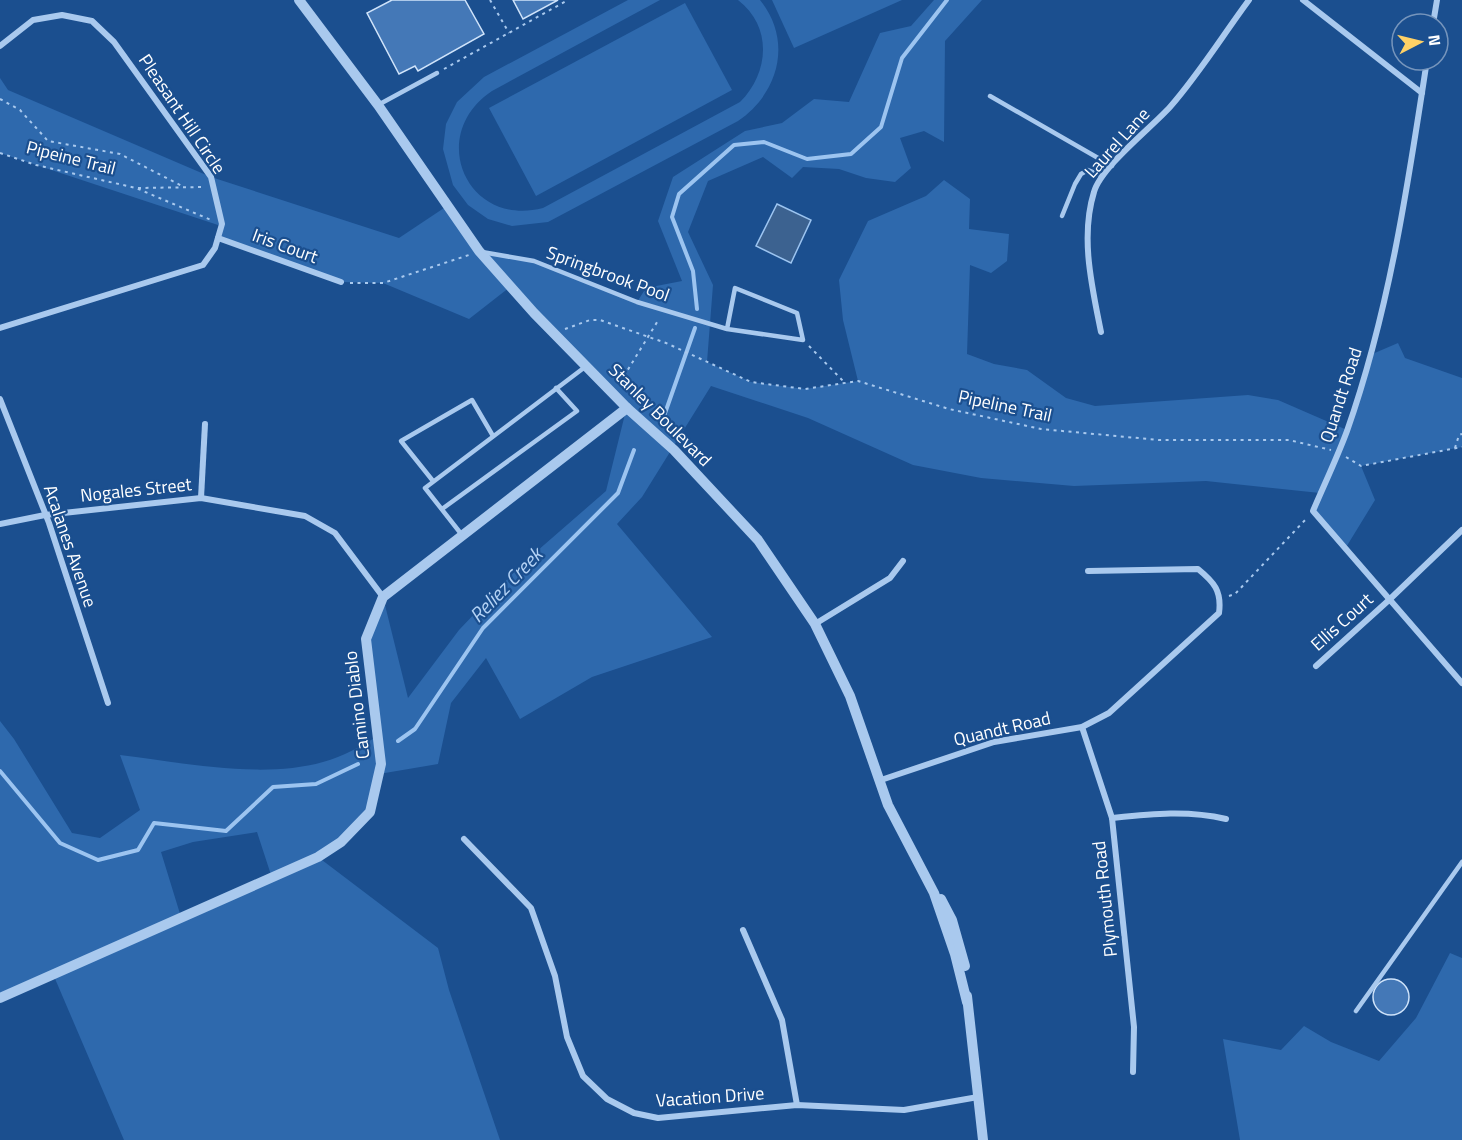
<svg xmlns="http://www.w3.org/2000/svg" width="1462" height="1140" font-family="'Titillium Web',sans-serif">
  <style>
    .green { fill: #2e69ad; fill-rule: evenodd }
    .water { fill: #3c6290; stroke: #9cc4f0; stroke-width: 1.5 }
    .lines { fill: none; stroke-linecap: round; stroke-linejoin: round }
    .stream { stroke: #9cc4f0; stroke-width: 4 }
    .building { fill: #4478b7; stroke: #cfe3fa; stroke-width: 1.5 }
    .path { stroke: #a9c9ee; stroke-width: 2; stroke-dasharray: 3 4.5; stroke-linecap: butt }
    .service { stroke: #a9c9ee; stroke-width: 4.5 }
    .minor { stroke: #a9c9ee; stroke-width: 6 }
    .tertiary { stroke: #a9c9ee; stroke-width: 10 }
    .labels { text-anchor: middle; stroke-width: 4.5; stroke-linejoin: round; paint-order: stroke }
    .street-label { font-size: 18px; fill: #fff; stroke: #1b4f8f }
    .water-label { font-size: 20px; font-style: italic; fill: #b5d3f5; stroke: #1b4f8f }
  </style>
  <rect width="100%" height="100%" fill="#1b4f8f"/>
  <g class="green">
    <path d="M628,0H660L492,91C426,135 467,228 543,208L740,102C769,73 773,27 738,0H760C793,41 779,93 738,121L548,222L512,226L488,219L468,205L453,185L443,149L446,124L457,102L484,77Z"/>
    <path d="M772,0H902L794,48Z"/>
    <path d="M934,0H982L945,41L944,142L924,131L900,138L911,168L895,182L866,178L839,169L803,167L792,178L763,157L708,181L688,232L713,285L707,362L751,382L805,389L858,381L843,320L839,280L868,221L926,196L944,180L970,199L969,229L1009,234L1007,261L991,273L970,265L967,354L994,364L1027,370L1066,398L1095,406L1248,395L1278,400L1347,430L1370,355L1398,343L1405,358L1462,378V447L1361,466L1375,500L1345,549L1313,511L1320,493L1206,481L1074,486L981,478L913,465L808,418L711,386L642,497L617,524L712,637L592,677L520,719L486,658L451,703L438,764L379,774L370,812L318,857L438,948L449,990L500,1140H124L53,974L0,998V721L14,739L72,833L100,838L140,810L120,755C189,763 280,784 345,754C356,749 367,742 378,736L366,639L383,597L408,698L459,630L521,565L606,491L626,410L510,287L469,319L383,283L341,282L218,238L221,226L0,153V78L8,90L211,177L399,238L447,206L479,251L534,261L637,302L646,288L682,281L658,221L673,177L745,131L782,123L814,99L849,102L880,33L911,26ZM257,832L272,878L181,917L161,852L193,842Z"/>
    <path d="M685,3L732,90L536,196L489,108Z"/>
    <path d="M1450,953L1462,958V1140H1240L1223,1039L1281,1050L1304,1026L1331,1042L1379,1061L1416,1018Z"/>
  </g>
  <path class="water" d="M777,204L811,220L791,263L756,246Z"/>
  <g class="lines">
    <g class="stream">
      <path d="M697,309L693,271L672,217L679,194L734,145L764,142L807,159L851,154L881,127L902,58L947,0"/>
      <path d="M664,416L695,328"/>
      <path d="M398,741L415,729L483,628L618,493L634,450"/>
      <path d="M0,771L60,843L98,860L138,850L154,823L226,831L273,787L316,784L358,764"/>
    </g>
  </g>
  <g class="building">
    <path d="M392,0H465L484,34L418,71L415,66L399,74L367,13Z"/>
    <path d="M513,0H558L523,19Z"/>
    <circle cx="1391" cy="997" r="18"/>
  </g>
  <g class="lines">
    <g class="path">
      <path d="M490,0L509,33"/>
      <path d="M444,69L568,0"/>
      <path d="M0,99L20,110L48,141L120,154L184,187"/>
      <path d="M0,153L36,165L136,188L211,220"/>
      <path d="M138,188L205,187"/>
      <path d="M350,283H383L469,255"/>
      <path d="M565,329L590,320H600L666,343L751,382L805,389L858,381L949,409L1041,429L1159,440H1289L1331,450"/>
      <path d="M809,346L845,383"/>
      <path d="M624,376L659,319"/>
      <path d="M1455,448L1459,435L1462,434"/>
      <path d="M1346,457L1361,466L1462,447"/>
      <path d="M1229,596L1235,594L1307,518"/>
    </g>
    <g class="service">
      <path d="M990,96L1112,166"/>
      <path d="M378,105L437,73"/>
      <path d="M1062,216L1075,184L1081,174L1088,170L1103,176"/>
      <path d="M482,252L534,261L637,302L727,329L803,340L797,313L735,288L727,329"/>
      <path d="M433,481L401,441L472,400L493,436"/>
      <path d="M442,509L577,411L556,388"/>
      <path d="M462,535L425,488L585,367"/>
      <path d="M1356,1011L1462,862"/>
    </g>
    <g class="minor">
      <path d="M1303,0L1422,93"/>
      <path d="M1433,24L1437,0"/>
      <path d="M0,46L33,20L62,15L92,21L114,42L211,177L222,224L215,248L203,265L0,328"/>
      <path d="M1427,60C1408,185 1389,312 1347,431C1337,458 1324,485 1313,511L1462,683"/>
      <path d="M218,238L341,282"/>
      <path d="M1101,332C1092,287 1080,237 1094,192C1101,167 1151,128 1170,107C1199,74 1223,35 1249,0"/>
      <path d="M0,399L49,523L108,703"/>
      <path d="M201,498L205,424"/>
      <path d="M0,524L45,515L201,498L305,516L335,533L383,597"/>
      <path d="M815,624L890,578L903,561"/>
      <path d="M1316,666L1389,600L1462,530"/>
      <path d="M1082,727L1112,818L1134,1027L1133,1072"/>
      <path d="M878,781L994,742L1082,727L1109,713L1219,613C1222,591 1214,582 1198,569L1088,571"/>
      <path d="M1112,818C1151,814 1187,810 1226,819"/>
      <path d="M464,839L531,908L555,976L567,1037L583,1076L607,1099L634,1113L658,1118L797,1105L904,1110L978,1097"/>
      <path d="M743,930L782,1020L797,1105"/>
    </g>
    <g class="tertiary">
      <path d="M299,0L378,105L479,251L534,313L627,408L674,450L758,540L815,624L850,696L888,805L934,893L955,954L967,1002"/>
      <path d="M941,899L952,920L965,966"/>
      <path d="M967,996L983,1140"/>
      <path d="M0,998L318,857L341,842L370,812L381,764L366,639L383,597L627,408"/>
    </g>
  </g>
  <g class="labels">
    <g class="street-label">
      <text transform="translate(182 114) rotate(56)" y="6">Pleasant Hill Circle</text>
      <text transform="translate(1117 143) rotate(-48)" y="6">Laurel Lane</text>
      <text transform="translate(71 158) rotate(14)" y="6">Pipeine Trail</text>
      <text transform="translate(285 246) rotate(20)" y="6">Iris Court</text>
      <text transform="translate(608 274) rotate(20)" y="6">Springbrook Pool</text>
      <text transform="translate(1341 395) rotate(-72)" y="6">Quandt Road</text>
      <text transform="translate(1005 406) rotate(12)" y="6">Pipeline Trail</text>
      <text transform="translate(660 415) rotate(45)" y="6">Stanley Boulevard</text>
      <text transform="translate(136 490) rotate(-6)" y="6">Nogales Street</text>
      <text transform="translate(70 546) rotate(71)" y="6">Acalanes Avenue</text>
      <text transform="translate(1342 622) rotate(-42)" y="6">Ellis Court</text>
      <text transform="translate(357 705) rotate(-97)" y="6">Camino Diablo</text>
      <text transform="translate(1002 729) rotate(-13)" y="6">Quandt Road</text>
      <text transform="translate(1105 899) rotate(-96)" y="6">Plymouth Road</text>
      <text transform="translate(710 1097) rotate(-4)" y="6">Vacation Drive</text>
    </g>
    <g class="water-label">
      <text transform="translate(506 585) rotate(-46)" y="7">Reliez Creek</text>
    </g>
  </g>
  <g transform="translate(1420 42) rotate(83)"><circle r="28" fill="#1b4f8f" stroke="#7695bc" stroke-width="1.5"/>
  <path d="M0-4.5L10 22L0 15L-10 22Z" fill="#ffd166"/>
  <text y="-9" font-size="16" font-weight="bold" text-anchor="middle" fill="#ffffff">N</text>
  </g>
</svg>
